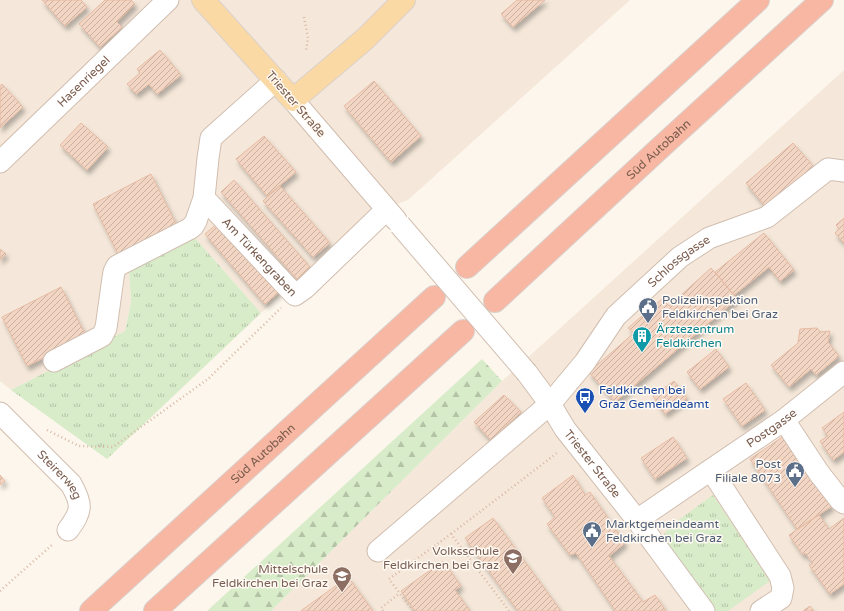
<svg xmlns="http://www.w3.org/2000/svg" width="844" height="611" font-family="'Varela Round',sans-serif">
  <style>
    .residential { fill: #f5e8da }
    .forest { fill: url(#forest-firs) }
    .park { fill: url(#park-tufts) }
    .building { fill: url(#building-hatch); stroke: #e6bba3; filter: url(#shadow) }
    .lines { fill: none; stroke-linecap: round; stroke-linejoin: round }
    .minor-casing { stroke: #d1beb0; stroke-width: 23 }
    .major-casing { stroke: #dad1cd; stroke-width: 24 }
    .highway-casing { stroke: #dad1cd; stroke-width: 24 }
    .path { stroke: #d9b8a5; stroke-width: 2.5; stroke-dasharray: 1 3; stroke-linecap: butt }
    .minor { stroke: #fff; stroke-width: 21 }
    .major { stroke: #fbd9a5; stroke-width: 22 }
    .highway { stroke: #f7b7a3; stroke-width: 22 }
    .minor-bridge-casing { stroke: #d1beb0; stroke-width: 23; stroke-linecap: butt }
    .minor-bridge { stroke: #fff; stroke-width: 21 }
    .labels { text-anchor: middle; stroke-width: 3; stroke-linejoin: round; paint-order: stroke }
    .street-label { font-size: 12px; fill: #7a5c4d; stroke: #fffaf3 }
    .service-label { font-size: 12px; fill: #4e5e75; stroke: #fffaf3; text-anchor: start }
    .culture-label { font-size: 12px; fill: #0d838f; stroke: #fffaf3; text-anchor: start }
    .transit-label { font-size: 12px; fill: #164399; stroke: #fffaf3; text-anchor: start }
    .education-label { font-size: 12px; fill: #785e54; stroke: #fffaf3; text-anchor: end }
  </style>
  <defs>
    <pattern id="forest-firs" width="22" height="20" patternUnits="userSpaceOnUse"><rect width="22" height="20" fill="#d8ecc9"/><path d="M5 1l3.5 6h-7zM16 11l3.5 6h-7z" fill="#b4c2a5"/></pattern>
    <pattern id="park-tufts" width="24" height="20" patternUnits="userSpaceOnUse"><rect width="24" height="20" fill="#d8ecc9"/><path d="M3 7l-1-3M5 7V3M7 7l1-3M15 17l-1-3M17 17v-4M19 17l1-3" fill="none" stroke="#b4c2a5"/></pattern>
    <pattern id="building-hatch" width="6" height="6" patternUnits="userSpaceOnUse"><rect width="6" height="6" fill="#f3d5c3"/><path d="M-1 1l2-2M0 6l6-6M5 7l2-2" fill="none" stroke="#cab0a1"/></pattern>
    <filter id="shadow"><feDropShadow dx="2.5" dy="4.5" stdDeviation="2" flood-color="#0004"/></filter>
  </defs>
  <rect width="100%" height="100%" fill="#fdf6ec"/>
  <g class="residential">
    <path d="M0,0H630L408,200L369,215L261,313L195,238L129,270L131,302L125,331L11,390L0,381Z"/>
    <path d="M844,70V611H271L502,381Z"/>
  </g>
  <path class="forest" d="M482,359L502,381L271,611H207Z"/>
  <g class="park">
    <path d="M195,238L261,313L107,459L11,390L125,331L131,302L129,270Z"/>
    <path d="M713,495L770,581L728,611H714L663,536L669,527Z"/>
  </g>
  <g class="building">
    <path d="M42,0H81L87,7L65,26Z"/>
    <path d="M105,0H131L135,4L117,22L122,27L100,47L79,24Z"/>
    <path d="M517,0H545L513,27L501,14Z"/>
    <path d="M160,50L181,75L157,94L149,84L136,94L127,84L140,73L137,69Z"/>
    <path d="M374,81L421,136L391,162L344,106Z"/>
    <path d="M2,84L23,107L0,128V86Z"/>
    <path d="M81,123L108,147L87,170L60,145Z"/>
    <path d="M264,136L296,172L267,196L236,159Z"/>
    <path d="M793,143L814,167L766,207L746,183Z"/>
    <path d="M151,174L177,226L119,256L93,204Z"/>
    <path d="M234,180L310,267L297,279L221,192Z"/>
    <path d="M280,186L330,243L313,257L263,201Z"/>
    <path d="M844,218V243L835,233L839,229L836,225Z"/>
    <path d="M219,222L280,291L265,304L205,234Z"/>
    <path d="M764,233L794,270L780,281L769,267L734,295L715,272Z"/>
    <path d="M0,249L6,254L0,260Z"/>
    <path d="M711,268L737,299L615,402L589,372L634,333L628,328L662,299L669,306Z"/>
    <path d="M61,287L86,336L27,366L2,317Z"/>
    <path d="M817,328L820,332L830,331L828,342L839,356L816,375L811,369L789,387L771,365L798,343L800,329Z"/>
    <path d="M716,349L729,367L700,389L687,372Z"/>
    <path d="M674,381L687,398L665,414L653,396Z"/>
    <path d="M746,383L765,410L742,426L723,399Z"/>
    <path d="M504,395L521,412L491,440L474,422Z"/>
    <path d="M844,412V452L833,460L820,441L828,436L822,428Z"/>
    <path d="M784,436L832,506L797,529L750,459Z"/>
    <path d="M673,437L687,458L655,479L641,458Z"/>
    <path d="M0,475L5,481L0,485Z"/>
    <path d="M573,475L585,495L590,492L625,543L609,556L643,602L655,595L666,611H613L615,610L576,553L570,555L547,524L555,517L542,498Z"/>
    <path d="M819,515L829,529L844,518V584L830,594L809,565L813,563L805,553L803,555L789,535Z"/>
    <path d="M493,518L561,611H518L465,538Z"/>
    <path d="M443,561L461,586L455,590L470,611H415L401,591Z"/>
    <path d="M348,577L373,611H301L302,610Z"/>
    <path d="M810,606L814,611H803Z"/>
  </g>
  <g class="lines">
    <g class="minor-casing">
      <g id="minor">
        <path d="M293,100L396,220"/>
        <path id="s1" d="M0,162L168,0"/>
        <path id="s2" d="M204,198L295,295L305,288L386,210"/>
        <path d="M54,361L102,336L106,328L113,278L114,272L117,266L189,229L193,226L196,221L204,198L208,158L211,138L276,80"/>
        <path id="s3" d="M527,373L550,404L565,429L637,520L704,611"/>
        <path id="s4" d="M0,413L71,484C83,505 82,511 68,530"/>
        <path d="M784,420L819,473L840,500L844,503"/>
        <path d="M711,470L780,576L783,588L781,598L761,611"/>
        <path id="s5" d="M637,520L784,420L844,372"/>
        <path id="s6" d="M378,551L550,404L585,362L616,316L680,257L709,238L767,217L828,169L844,171"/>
      </g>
    </g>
    <g class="major-casing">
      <path id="major" d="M203,0L293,100L365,39L404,0"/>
    </g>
    <g class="highway-casing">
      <g id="highway">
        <path d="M467,267L758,0"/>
        <path id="s7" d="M495,301L661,147L822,0"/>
        <path id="s8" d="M91,611L434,297"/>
        <path d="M155,611L463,331"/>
      </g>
    </g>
    <g class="path">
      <path d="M304,17L308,38L306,51"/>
      <path d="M47,430L79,446L113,447L208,379L281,308"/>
      <path d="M451,534L557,453"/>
      <path d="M0,591L53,544"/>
      <path d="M383,611L381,608L400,593"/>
      <path d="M413,611L389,579L451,534L509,611"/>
    </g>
    <use href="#minor" class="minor"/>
    <use href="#major" class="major"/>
    <use href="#highway" class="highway"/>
    <g class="minor-bridge-casing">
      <path id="minor-bridge" d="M400,225L527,373"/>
    </g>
    <use href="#minor-bridge" class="minor-bridge"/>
  </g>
  <defs>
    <g id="civic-pin" transform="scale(1)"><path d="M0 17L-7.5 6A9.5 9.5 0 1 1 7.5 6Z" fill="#5c6f8a" stroke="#fffaf3"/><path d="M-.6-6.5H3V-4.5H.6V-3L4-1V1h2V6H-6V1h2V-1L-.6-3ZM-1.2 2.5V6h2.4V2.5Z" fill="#fff"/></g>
    <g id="building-pin" transform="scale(1)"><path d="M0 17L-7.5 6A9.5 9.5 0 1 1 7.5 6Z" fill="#0f9aa8" stroke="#fffaf3"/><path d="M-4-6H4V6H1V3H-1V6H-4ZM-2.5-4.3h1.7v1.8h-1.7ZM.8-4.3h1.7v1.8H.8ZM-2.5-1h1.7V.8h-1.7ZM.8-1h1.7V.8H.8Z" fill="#fff"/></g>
    <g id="bus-pin" transform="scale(1)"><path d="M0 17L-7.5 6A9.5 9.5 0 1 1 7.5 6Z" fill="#1a4fb4" stroke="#fffaf3"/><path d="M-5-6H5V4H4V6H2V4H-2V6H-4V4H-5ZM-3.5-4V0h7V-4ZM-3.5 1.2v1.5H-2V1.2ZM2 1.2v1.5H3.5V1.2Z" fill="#fff"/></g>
    <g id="school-pin" transform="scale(1)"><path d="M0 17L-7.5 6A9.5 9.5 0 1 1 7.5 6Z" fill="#8d6e63" stroke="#fffaf3"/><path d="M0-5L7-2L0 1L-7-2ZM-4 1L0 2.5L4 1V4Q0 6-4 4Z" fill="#fff"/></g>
  </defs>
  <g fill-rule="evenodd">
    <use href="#civic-pin" x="648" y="307"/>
    <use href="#building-pin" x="642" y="336"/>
    <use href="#bus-pin" x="585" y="397"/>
    <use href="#civic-pin" x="795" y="471"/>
    <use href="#civic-pin" x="592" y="531"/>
    <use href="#school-pin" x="513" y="558"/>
    <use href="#school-pin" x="342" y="576"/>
  </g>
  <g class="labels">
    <g class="street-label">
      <text dy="4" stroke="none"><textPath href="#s1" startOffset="116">Hasenriegel</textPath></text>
      <text transform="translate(296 104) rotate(49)" y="4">Triester Straße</text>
      <text dy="4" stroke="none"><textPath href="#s7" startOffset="223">Süd Autobahn</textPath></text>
      <text dy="4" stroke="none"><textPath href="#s2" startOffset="81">Am Türkengraben</textPath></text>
      <text dy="4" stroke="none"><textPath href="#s6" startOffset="420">Schlossgasse</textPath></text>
      <text dy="4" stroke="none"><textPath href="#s5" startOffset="163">Postgasse</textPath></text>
      <text dy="4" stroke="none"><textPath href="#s8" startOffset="233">Süd Autobahn</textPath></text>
      <text dy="4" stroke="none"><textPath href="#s3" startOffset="112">Triester Straße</textPath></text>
      <text dy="4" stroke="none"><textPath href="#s4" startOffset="86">Steirerweg</textPath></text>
    </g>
    <g class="service-label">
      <text x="662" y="304">Polizeiinspektion<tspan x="662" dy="14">Feldkirchen bei Graz</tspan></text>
      <text x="781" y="468" text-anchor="end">Post<tspan x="781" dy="14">Filiale 8073</tspan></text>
      <text x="606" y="528">Marktgemeindeamt<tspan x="606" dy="14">Feldkirchen bei Graz</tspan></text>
    </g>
    <g class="culture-label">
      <text x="656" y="333">Ärztezentrum<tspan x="656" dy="14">Feldkirchen</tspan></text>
    </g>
    <g class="transit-label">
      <text x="599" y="394">Feldkirchen bei<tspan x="599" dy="14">Graz Gemeindeamt</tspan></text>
    </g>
    <g class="education-label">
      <text x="499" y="555">Volksschule<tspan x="499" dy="14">Feldkirchen bei Graz</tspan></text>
      <text x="328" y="573">Mittelschule<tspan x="328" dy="14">Feldkirchen bei Graz</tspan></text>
    </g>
  </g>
</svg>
